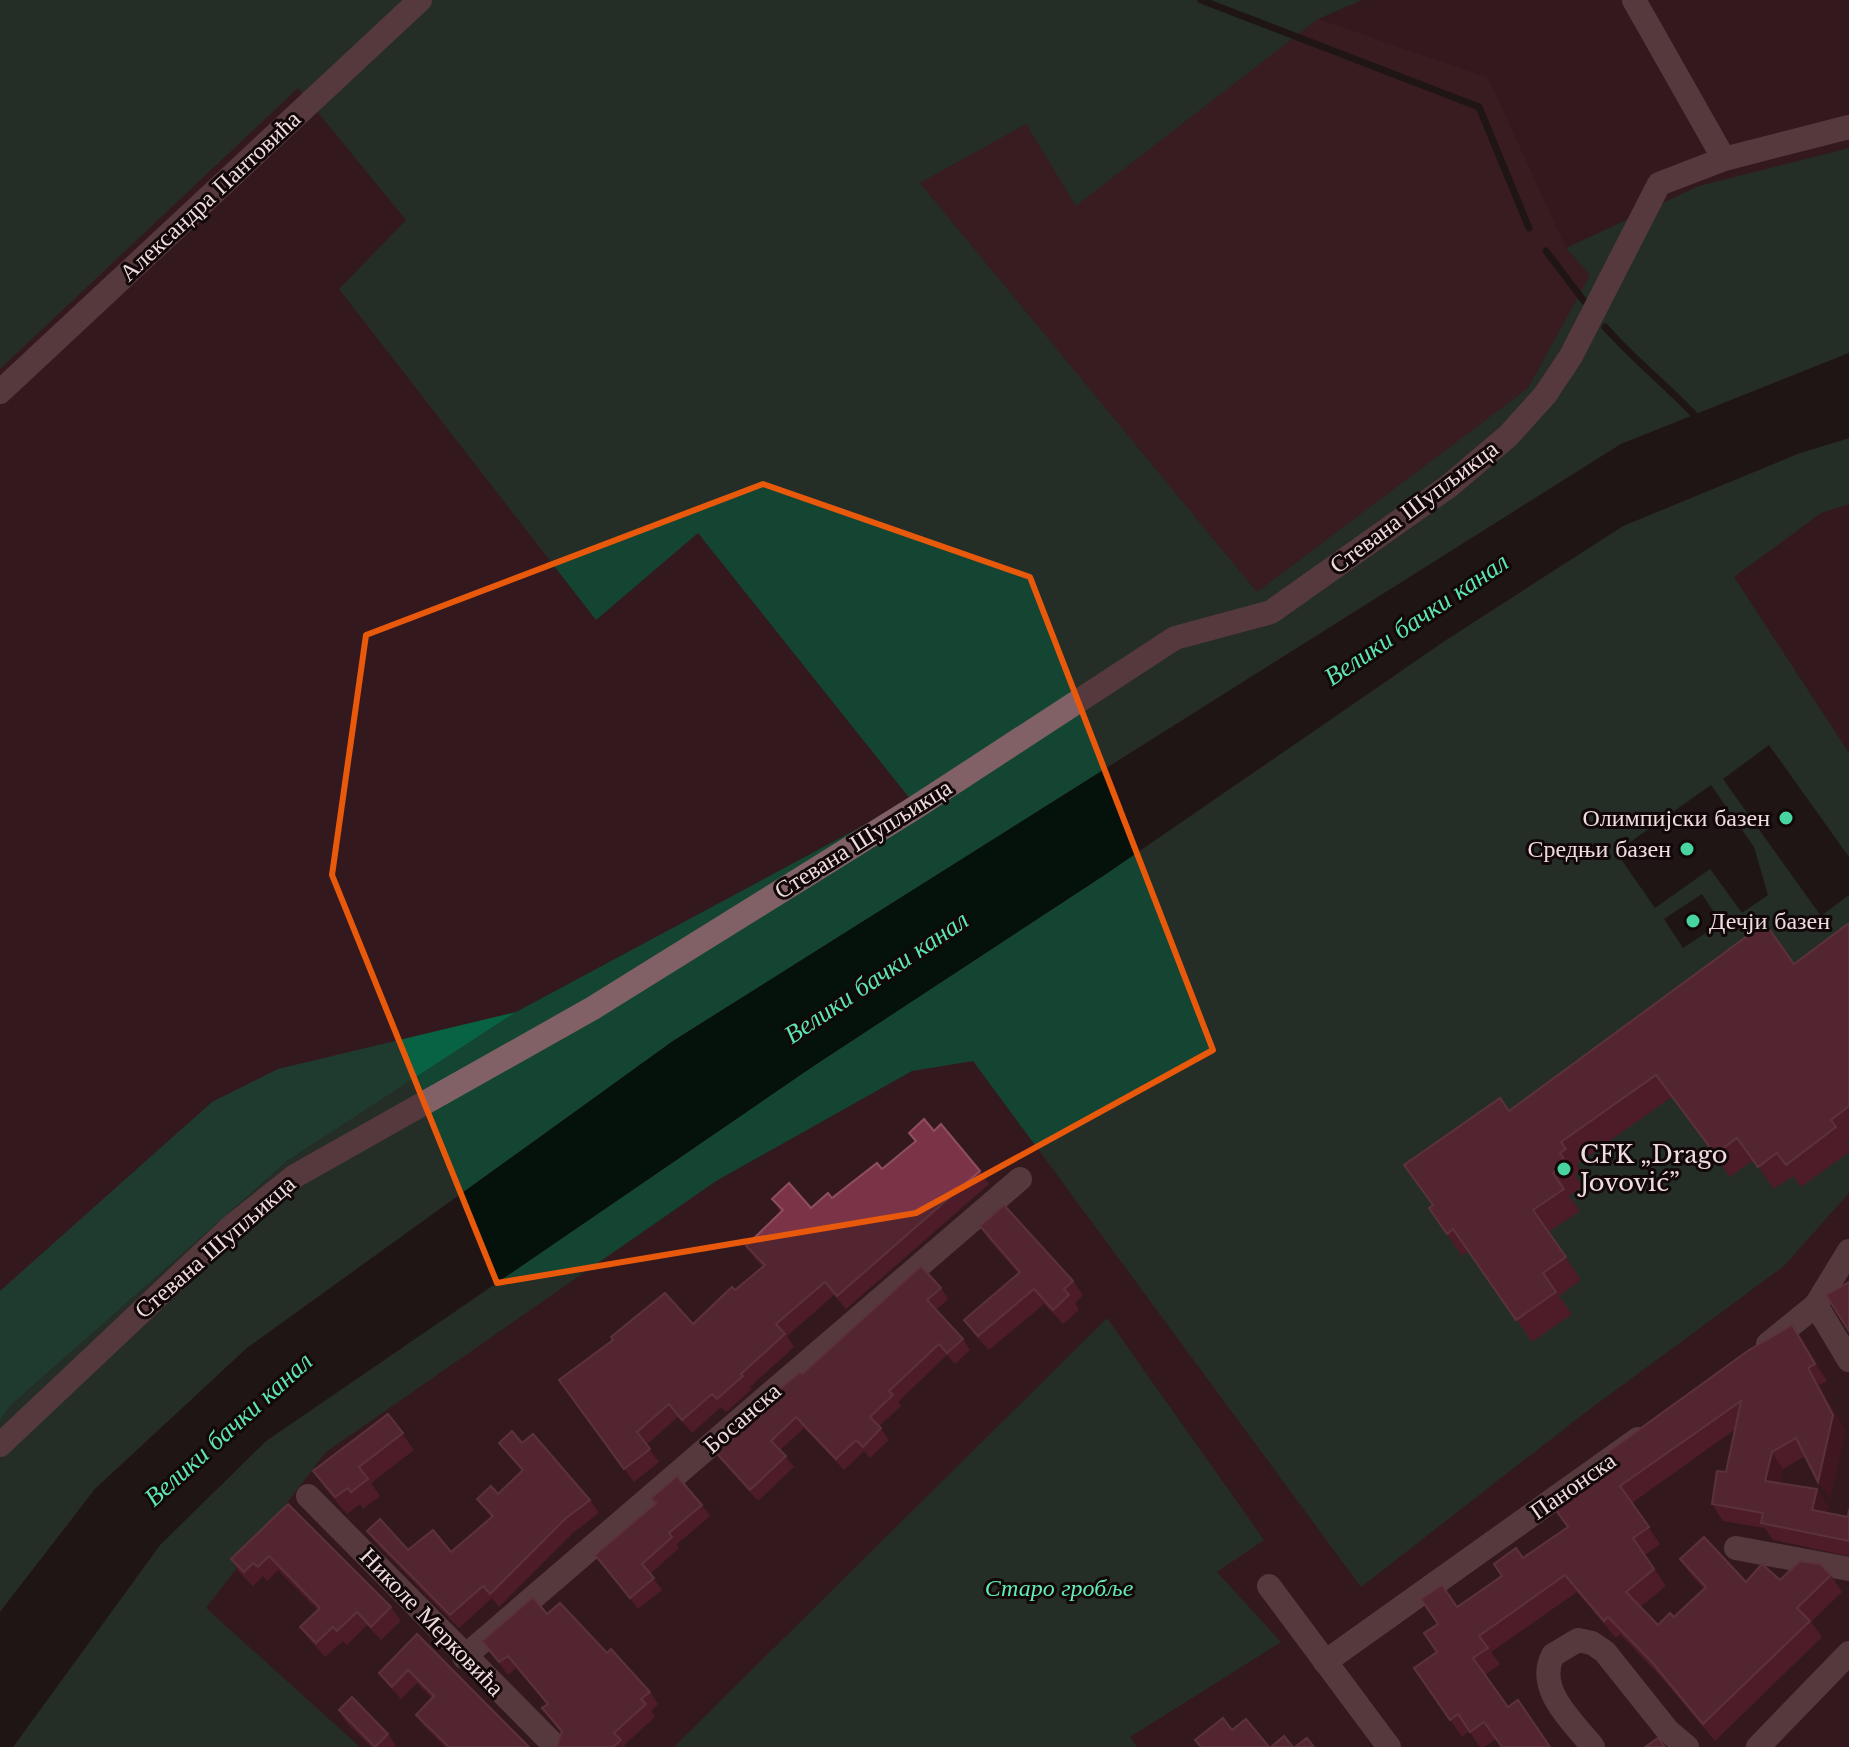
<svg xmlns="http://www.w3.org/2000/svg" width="1849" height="1747" font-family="'Libre Baskerville',serif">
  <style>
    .built { fill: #401f24 }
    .green { fill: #134532 }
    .forest { fill: #086244 }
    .water { fill: #05110b }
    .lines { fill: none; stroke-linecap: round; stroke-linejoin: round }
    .stream { stroke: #05110b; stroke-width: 7 }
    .minor { stroke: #816165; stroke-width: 24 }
    .wall { fill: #6d2035 }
    .shaded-wall { fill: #501524 }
    .building { fill: #7b3447; stroke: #8d4f5f; stroke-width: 2 }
    .marked { fill: none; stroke: #e8590c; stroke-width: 6; stroke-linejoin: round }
    .poi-dot { fill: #47d49e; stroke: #130809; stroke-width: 3 }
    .labels { text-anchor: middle; stroke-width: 6; stroke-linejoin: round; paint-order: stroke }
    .street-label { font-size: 24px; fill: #efdcde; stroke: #130809 }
    .poi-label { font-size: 24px; fill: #efdcde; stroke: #130809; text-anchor: end }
    .park-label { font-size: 24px; font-style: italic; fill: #63ecb4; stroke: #130809 }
    .water-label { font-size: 26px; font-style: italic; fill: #5de7b0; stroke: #130809 }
  </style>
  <rect width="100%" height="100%" fill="#33191d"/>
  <path class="built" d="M1318,19L1488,78L1566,248L1590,275L1528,388L1257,592L920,183L1026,124L1076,206Z"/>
  <g class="green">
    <path d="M0,0H1362L1318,19L1076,206L1026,124L920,183L1257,592L1528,388L1590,275L1566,248L1699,186L1849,148V353L1621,444L673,1041L247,1348L95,1489L0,1612V1420L10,1406L287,1161L516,1012L911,800L698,533L596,620L339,289L406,220L298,88L0,369Z"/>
    <path d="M1849,438V504L1821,513L1734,577L1849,753V1193L1784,1266L1582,1415L1361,1587L973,1061L912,1071L716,1181L326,1452L206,1608L360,1747H13L160,1545L266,1441L812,1067L1106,874L1446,640L1623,526L1800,453Z"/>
    <path d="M1107,1318L1264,1540L1217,1572L1281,1642L1130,1737L1137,1747H674Z"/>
  </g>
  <path class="forest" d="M516,1012L287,1161L10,1406L0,1420V1291L212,1102L278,1069Z"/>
  <g class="water">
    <path d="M1849,353V438L1800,453L1623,526L1446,640L1106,874L812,1067L266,1441L160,1545L13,1747H0V1612L95,1489L247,1348L673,1041L1621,444Z"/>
    <path d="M1769,745L1849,857V895L1821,916L1723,779Z"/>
    <path d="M1711,785L1754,847L1768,895L1742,913L1710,869L1655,908L1616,852Z"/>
    <path d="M1702,894L1721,923L1683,948L1664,919Z"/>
  </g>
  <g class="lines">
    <g class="stream">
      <path d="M1201,0L1479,107L1529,228"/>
      <path d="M1546,251L1584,301"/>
      <path d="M1605,327C1635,361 1669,387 1699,420"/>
    </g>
    <g class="minor">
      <path d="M1634,0L1724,159"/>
      <path d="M0,392L420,0"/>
      <path d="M1816,1305L1849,1360"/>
      <path d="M1768,1344L1816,1305L1849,1251"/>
      <path d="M0,1445L231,1227L295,1176L593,1008L916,807L1175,638L1271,612L1449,486L1508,436L1545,395L1571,356L1659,184L1724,159L1849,127"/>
      <path d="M308,1496L556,1747"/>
      <path d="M1736,1548L1849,1569"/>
      <path d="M1269,1586L1389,1747"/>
      <path d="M464,1657L1020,1179"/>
      <path d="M1325,1662L1638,1439"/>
      <path d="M1593,1747C1573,1722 1535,1689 1553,1655L1578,1640L1592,1643L1605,1652L1668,1731L1687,1747"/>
      <path d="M1758,1747L1849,1653"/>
    </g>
  </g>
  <g class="wall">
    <path d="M1849,923V1140L1847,1142L1849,1145V1152L1801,1187L1793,1176L1774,1189L1753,1160L1730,1177L1672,1097L1577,1164L1581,1171L1575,1175L1583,1186L1569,1196L1580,1211L1548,1232L1581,1280L1559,1296L1572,1314L1532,1342L1469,1251L1462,1256L1429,1208L1433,1205L1509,1111L1794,964Z"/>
    <path d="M934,1131L980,1171L989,1184L846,1309L834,1295L787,1336L794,1347L750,1387L752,1389L726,1412L721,1407L692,1433L678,1417L646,1445L659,1462L634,1482L559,1380L693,1324L763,1267L755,1259L746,1246L781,1212L772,1199L811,1208L832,1198L882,1169L915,1142L909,1133Z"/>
    <path d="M980,1226L1073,1281L1083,1295L1075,1303L1079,1310L1063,1324L1044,1304L989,1350L974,1334L964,1320L1018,1273L990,1241Z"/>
    <path d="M941,1288L948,1299L936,1310L963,1339L970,1350L955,1364L947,1355L898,1402L901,1406L879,1426L889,1440L870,1458L864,1451L844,1470L804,1428L780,1450L794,1467L758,1501L719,1458L711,1447L802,1374Z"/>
    <path d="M1792,1325L1804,1342L1827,1381L1819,1385L1845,1431L1830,1498L1805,1456L1783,1469L1780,1483L1817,1489L1828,1506L1827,1513L1848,1517L1849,1509V1556L1773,1540L1765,1528L1723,1521L1712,1504L1726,1472L1734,1430L1632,1503L1660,1544L1645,1555L1666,1586L1640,1607L1658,1625L1674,1617L1704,1589L1692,1576L1680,1559L1746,1582L1831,1575L1842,1592L1811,1622L1822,1637L1715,1741L1662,1678L1620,1634L1616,1638L1577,1592L1491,1652L1500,1664L1485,1675L1496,1739L1484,1747H1480L1469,1731L1462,1737L1414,1668L1437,1652L1438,1624L1457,1607L1568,1527L1616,1462Z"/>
    <path d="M388,1414L414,1450L371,1483L380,1496L363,1509L360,1504L347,1514L325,1488L313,1471Z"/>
    <path d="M499,1443H522L590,1500L599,1513L574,1532L499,1607L492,1598L459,1628L376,1543L367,1531L408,1550L451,1552L491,1517L477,1499L498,1494L522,1471Z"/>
    <path d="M651,1498L702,1505L710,1516L677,1544L679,1548L650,1574L662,1590L638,1609L595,1555L655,1504Z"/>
    <path d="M288,1504L391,1607L401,1621L381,1640L367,1625L347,1645L343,1641L325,1657L310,1640L300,1627L318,1610L278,1570L267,1581L263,1576L253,1586L240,1573L231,1559Z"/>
    <path d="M547,1614L607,1653L650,1692L658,1704L651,1711L655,1717L624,1745L626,1747H552L557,1746L561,1733L542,1708L547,1704L516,1668L508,1675L482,1641Z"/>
    <path d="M417,1634L529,1747H445L425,1727L416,1715L432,1698L417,1683L401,1699L388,1685L379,1673Z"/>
    <path d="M339,1710L388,1734L396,1746L395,1747H371L346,1722Z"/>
  </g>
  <g class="shaded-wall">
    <path d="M1792,1325L1804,1342L1827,1381L1815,1364Z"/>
    <path d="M1808,1368L1819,1385L1845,1431L1830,1498L1818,1482Z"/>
    <path d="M1772,1452L1783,1469L1777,1497L1765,1481Z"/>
    <path d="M1817,1489L1828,1506L1824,1527L1812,1510Z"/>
  </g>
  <g class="building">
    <path d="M1765,923L1794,964L1849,923V1106L1831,1120L1836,1127L1786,1165L1777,1153L1758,1167L1737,1138L1715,1154L1656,1075L1561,1142L1566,1149L1560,1153L1567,1164L1553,1173L1564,1189L1533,1210L1566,1257L1543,1273L1556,1292L1516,1320L1453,1229L1447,1234L1429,1208L1433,1205L1404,1165L1500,1098L1509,1111Z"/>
    <path d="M924,1119L934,1131L941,1124L980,1171L837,1296L825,1282L776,1324L785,1334L741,1374L743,1376L717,1399L712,1394L682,1420L669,1404L637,1432L650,1449L624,1469L559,1380L613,1340L611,1337L665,1293L693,1324L732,1287L735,1290L765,1265L746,1246L783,1210L772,1199L789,1183L811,1208L828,1193L832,1198L877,1163L882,1169L916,1141L909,1133Z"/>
    <path d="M1004,1205L1073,1281L1064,1289L1069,1295L1053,1310L1034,1289L978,1336L964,1320L1020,1272L980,1226Z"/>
    <path d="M921,1266L941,1288L927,1300L963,1339L947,1353L939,1344L889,1391L893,1395L870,1417L881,1428L863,1447L856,1440L836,1459L796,1417L771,1441L786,1456L750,1490L711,1447L800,1372L802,1374Z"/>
    <path d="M1849,1282V1331L1826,1295Z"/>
    <path d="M1792,1325L1815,1364L1808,1368L1833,1415L1818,1482L1796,1438L1772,1452L1765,1481L1817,1489L1812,1510L1848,1517L1849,1509V1541L1761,1523L1763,1513L1712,1504L1717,1471L1726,1472L1741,1401L1620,1486L1649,1527L1633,1538L1654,1569L1626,1592L1658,1625L1670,1613L1674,1617L1706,1587L1680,1559L1704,1537L1746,1582L1762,1564L1780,1580L1800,1561L1820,1564L1831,1575L1797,1608L1810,1621L1703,1724L1651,1661L1608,1617L1604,1621L1565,1575L1479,1636L1488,1648L1473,1658L1508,1707L1518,1700L1550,1747H1502L1484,1722L1470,1732L1458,1714L1450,1720L1414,1668L1437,1652L1424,1633L1438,1624L1421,1599L1442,1585L1457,1607L1502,1576L1494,1564L1516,1548L1523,1558L1568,1527L1553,1506L1616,1462L1608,1452L1749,1350Z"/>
    <path d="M388,1414L403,1433L359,1467L368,1479L351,1492L348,1488L335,1497L313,1471Z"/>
    <path d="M512,1431L522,1443L533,1434L590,1500L565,1519L490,1594L483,1586L450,1615L367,1531L380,1519L408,1550L433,1530L451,1552L493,1516L477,1499L491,1486L498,1494L523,1470L499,1443Z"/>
    <path d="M677,1476L702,1505L669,1533L672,1537L642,1564L654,1578L630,1598L595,1555L656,1503L651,1498Z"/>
    <path d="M288,1504L391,1607L371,1627L357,1612L337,1631L333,1627L316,1643L300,1627L320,1608L269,1556L258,1567L253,1563L244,1572L231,1559Z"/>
    <path d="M533,1597L547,1614L560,1603L607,1653L611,1649L650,1692L641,1699L646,1704L614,1733L621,1740L613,1747H552L557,1746L562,1731L542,1708L548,1704L508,1656L499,1662L482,1641Z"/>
    <path d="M417,1634L529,1747H449L416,1715L434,1696L408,1670L392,1687L379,1673Z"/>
    <path d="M352,1697L388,1734L375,1747L339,1710Z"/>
    <path d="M1223,1718L1232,1730L1246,1719L1269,1747H1201L1195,1740Z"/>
    <path d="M1284,1736L1293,1747H1271Z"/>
    <path d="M1307,1738L1314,1747H1295Z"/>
    <path d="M1658,1738L1665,1747H1645Z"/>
  </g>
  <path d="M0 0H1849V1747H0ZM763,484L1030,577L1213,1050L916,1213L497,1283L332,875L366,635Z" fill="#33191d" fill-opacity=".55" fill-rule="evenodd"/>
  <path class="marked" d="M763,484L1030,577L1213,1050L916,1213L497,1283L332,875L366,635Z"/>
  <g class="poi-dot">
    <circle cx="1786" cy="818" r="8"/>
    <circle cx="1687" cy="849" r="8"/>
    <circle cx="1693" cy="921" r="8"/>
    <circle cx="1564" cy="1169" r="8"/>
  </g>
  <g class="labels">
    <g class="street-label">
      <text transform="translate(210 196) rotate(-43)" y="8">Александра Пантовића</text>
      <text transform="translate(1414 507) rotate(-37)" y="8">Стевана Шупљикца</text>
      <text transform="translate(863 839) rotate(-32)" y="8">Стевана Шупљикца</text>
      <text transform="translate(215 1247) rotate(-41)" y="8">Стевана Шупљикца</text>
      <text transform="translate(742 1418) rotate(-41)" y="8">Босанска</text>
      <text transform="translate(1573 1486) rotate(-35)" y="8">Панонска</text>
      <text transform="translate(432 1622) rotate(46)" y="8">Николе Мерковића</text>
    </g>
    <g class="poi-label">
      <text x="1770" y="826">Олимпијски базен</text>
      <text x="1671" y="857">Средњи базен</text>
      <text x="1709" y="929" text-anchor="start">Дечји базен</text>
      <text x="1580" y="1163" text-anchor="start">CFK „Drago<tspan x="1580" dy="28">Jovović”</tspan></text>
    </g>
    <g class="park-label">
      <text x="1059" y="1596">Старо гробље</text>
    </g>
    <g class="water-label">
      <text transform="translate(1416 619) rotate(-34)" y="9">Велики бачки канал</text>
      <text transform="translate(876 977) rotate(-34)" y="9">Велики бачки канал</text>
      <text transform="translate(228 1429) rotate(-42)" y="9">Велики бачки канал</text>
    </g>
  </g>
</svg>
